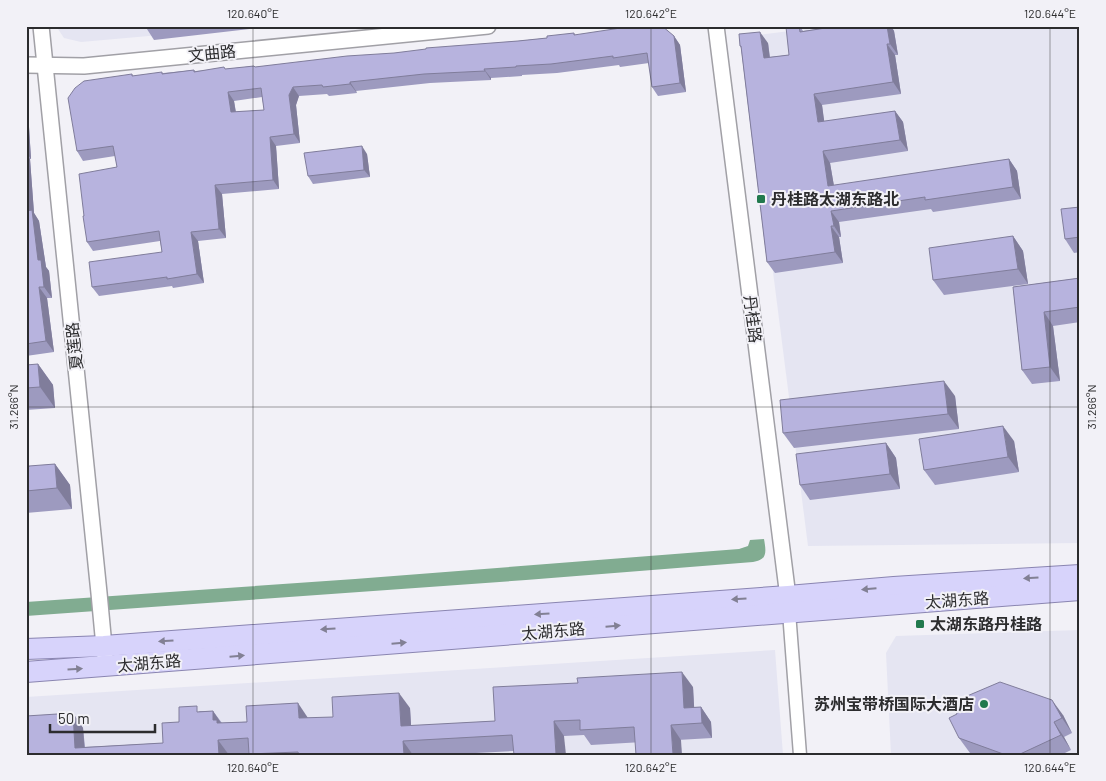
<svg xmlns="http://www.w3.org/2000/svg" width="1106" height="781" font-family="Barlow,'Noto Sans SC',sans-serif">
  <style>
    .built { fill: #e5e5f2 }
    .water { fill: #81ac91 }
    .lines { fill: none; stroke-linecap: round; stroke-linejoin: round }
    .minor-casing { stroke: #a1a0a6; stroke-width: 15 }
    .tertiary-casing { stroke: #a1a0a6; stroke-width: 18 }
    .primary-casing { stroke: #8a85b1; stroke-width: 22 }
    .minor { stroke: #fff; stroke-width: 12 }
    .tertiary { stroke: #fff; stroke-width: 15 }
    .primary { stroke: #d7d3fb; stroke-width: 20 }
    .wall { fill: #9d9abf; fill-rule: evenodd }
    .shaded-wall { fill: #807d9b }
    .building { fill: #b7b3de; stroke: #807d9b; fill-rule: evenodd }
    .oneway { fill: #828094 }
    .ticks { fill: none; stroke: #2c2c2e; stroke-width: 1; stroke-opacity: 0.45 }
    .poi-dot { fill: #21794d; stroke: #f2f1f7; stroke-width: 2 }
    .labels { text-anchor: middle; stroke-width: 4; stroke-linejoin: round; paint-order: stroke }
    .street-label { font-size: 16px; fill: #2c2c2e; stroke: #f2f1f7 }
    .poi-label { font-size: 16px; font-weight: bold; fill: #2c2c2e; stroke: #f2f1f7; text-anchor: start }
    .neatline { fill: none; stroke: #2c2c2e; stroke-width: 2 }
    .ticks-label { font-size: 12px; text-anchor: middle; fill: #2c2c2e }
  </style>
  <rect width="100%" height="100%" fill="#f2f1f7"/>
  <g class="built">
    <path d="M56,26H262L81,42L64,38Z"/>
    <path d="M829,26H1080V543L808,546L743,37Z"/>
    <path d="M1080,630V755H891L886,653L896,636Z"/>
    <path d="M775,650L783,755H26V697Z"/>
  </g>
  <path class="water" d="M764,539C766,551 768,560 753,562L526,580L26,616V602L355,579L739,549L748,546L750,540Z"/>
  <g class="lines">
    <g class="minor-casing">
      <path id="minor" d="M789,612L800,755"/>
    </g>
    <g class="tertiary-casing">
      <g id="tertiary">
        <path d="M41,26L99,593L105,657"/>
        <path d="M716,26L789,605"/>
        <path d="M26,65L84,66L488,26"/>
      </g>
    </g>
    <g class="primary-casing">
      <g id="primary">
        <path d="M26,649L104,646L788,596L894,587L1080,575"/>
        <path d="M26,672L1080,590"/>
      </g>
    </g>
    <use href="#minor" class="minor"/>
    <use href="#tertiary" class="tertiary"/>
    <use href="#primary" class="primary"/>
  </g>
  <g class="wall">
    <path d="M145,26H276L154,40Z"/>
    <path d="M800,26L803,31L838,26H891L894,31L898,55H895L901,94L822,105L824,122L895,111L903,122L908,151L830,163L834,186L1009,159L1017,171L1021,199L933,212L931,209L839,222L841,237H839L843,263L775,273L767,262L741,48L740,46L768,43L770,57L789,55Z"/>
    <path d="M574,33L575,35L674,36L680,45L686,92L658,96L652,87L649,63L620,67L619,65L557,73L522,75V76L491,78V80L430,83L356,91L357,93L329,96L327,94L299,96L296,105L300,143L276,146L279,189L222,194L226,238L198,241L204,283L173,288L172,286L99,296L92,287L162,252L160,241L93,251L87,242L84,216L117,167L115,156L83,161L77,151L132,74L133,76L194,70L195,71L226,69L254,66L255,67L518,41L547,38ZM262,97L264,110L236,112L234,101Z"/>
    <path d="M26,123L29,127L31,159H30L34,213L39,221L46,267L49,271L52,298H47L54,352L26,356Z"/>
    <path d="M367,154L370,177L313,184L308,176Z"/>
    <path d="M1080,207V252L1074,253L1065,239Z"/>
    <path d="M1013,236L1023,251L1028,284L944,295L933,280Z"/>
    <path d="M1080,278V322L1053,326L1060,381L1032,384L1022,370L1013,287Z"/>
    <path d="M38,364L53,385L55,408L26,410V388Z"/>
    <path d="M955,396L959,429L794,448L783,433Z"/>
    <path d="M1014,441L1019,472L935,485L924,470Z"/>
    <path d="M886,443L896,458L900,489L810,500L800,485Z"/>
    <path d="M55,464L70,485L72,509L26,513V468Z"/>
    <path d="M693,687L694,707H701L711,722L712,738L591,745L584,735L564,736L513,751L437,755H249V754L229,755H26L73,713L83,728L85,747L163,743L179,722L200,711H213L222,723L333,717L410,708L411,726L495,721Z"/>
    <path d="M1063,715L1072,733L1064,737L1071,750L1061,755H975L970,753L959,738Z"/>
  </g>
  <g class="shaded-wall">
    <path d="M887,26H891L894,31L898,55L890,44Z"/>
    <path d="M760,32L768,43L771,69L764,58Z"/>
    <path d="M674,36L680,45L686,92L680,83Z"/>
    <path d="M887,44L895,55L901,94L893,82Z"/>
    <path d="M484,69L491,78V80L485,71Z"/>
    <path d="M350,82L356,91L357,93L350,84Z"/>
    <path d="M293,87L299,96L296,105L300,143L294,134L289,95Z"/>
    <path d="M228,92L234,101L237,121L231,112Z"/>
    <path d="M814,94L822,105L826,134L818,122Z"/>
    <path d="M895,111L903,122L908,151L900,140Z"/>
    <path d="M26,123L29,127L31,159L26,152Z"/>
    <path d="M270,137L276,146L279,189L273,180Z"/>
    <path d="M362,146L367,154L370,177L364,170Z"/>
    <path d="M823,151L830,163L836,198L828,186Z"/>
    <path d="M26,154L30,159L34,213L39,221L46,267L49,271L52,298L44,287L27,211Z"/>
    <path d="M1009,159L1017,171L1021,199L1013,187Z"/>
    <path d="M215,185L222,194L226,238L219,229Z"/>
    <path d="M831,211L839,222L841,237L834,226Z"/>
    <path d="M831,226L839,237L843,263L835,252Z"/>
    <path d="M191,232L198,241L204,283L197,274Z"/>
    <path d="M1013,236L1023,251L1028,284L1018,269Z"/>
    <path d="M39,287L47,298L54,352L46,341Z"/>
    <path d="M1044,312L1053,326L1060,381L1050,367Z"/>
    <path d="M38,364L53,385L55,408L40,387Z"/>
    <path d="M944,381L955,396L959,429L948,414Z"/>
    <path d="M1003,426L1014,441L1019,472L1008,457Z"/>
    <path d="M886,443L896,458L900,489L890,474Z"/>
    <path d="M55,464L70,485L72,509L57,488Z"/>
    <path d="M682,672L693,687L695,723L684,708Z"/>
    <path d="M399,693L410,708L412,741L401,726Z"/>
    <path d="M1052,700L1063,715L1072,733L1062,718Z"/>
    <path d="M298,703L308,718H299Z"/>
    <path d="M701,707L711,722L712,738L702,723Z"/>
    <path d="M213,711L223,726L224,732L213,720Z"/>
    <path d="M73,713L83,728L85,755L75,748Z"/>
    <path d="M554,721L564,736L566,755H556Z"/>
    <path d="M1054,722L1064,737L1071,750L1061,735Z"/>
    <path d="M671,725L681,740L682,755H673Z"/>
    <path d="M218,740L229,755H219Z"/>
    <path d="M403,741L413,755H404Z"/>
  </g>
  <g class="building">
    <path d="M634,26H662L674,36L680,83L652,87L647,53L613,58V56L551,64L516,66V67L484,69L485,71L424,74L350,82V84L323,87L322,85L293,87L289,95L294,134L270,137L273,180L215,185L219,229L191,232L197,274L167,279V277L92,287L89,262L162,252L159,231L87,242L83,216H84L79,174L117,167L113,146L77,151L68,98L75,88L84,81L132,74V76L162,72V74L194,70V72L224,67L225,69L254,66L255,67L347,56L394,53L426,49V48L518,41L547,38V36L574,33V35ZM261,88L264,110L231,112L228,92Z"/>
    <path d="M799,26L800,32L838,26H887L890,44H887L893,82L814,94L818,122L895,111L900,140L823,151L828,186L1009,159L1013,187L925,200V197L831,211L834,226H831L835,252L767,262L741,46H740L739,34L760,32L764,58L789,55L786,27Z"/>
    <path d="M362,146L364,170L308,176L304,153Z"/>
    <path d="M26,206L27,211L32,210L38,260H41L44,287H39L46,341L26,344Z"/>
    <path d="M1080,207V237L1065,239L1061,209Z"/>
    <path d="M1013,236L1018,269L933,280L929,248Z"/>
    <path d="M1080,278V307L1044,312L1050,367L1022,370L1013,287Z"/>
    <path d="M38,364L40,387L26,388V365Z"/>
    <path d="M944,381L948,414L783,433L780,400Z"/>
    <path d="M1003,426L1008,457L924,470L919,439Z"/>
    <path d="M886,443L890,474L800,485L796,454Z"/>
    <path d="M55,464L57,488L26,491V468L29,467V466Z"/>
    <path d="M682,672L684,708L701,707L702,723L671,725L673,755H636L634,727L580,730V720L554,721L556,755H514L512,735L403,741L404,755H299L298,752L249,754L248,738L218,740L219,755H26V716L73,713L75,748L163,743L162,723L179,722V707L197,706V712L213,711V720H217V723L247,722L246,706L298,703L299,718L333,717L332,697L399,693L401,726L495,721L493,687L578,683L577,678Z"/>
    <path d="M1000,682L1052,700L1062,718L1054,722L1061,735L1018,755H1006L959,738L949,718L957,714L953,702Z"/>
  </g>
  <defs><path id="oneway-solid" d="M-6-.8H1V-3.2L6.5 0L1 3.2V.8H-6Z" transform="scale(1.25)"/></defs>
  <g class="oneway">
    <use href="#oneway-solid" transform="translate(1031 578) rotate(176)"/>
    <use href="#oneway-solid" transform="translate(869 589) rotate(175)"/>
    <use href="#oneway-solid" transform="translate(739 599) rotate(176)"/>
    <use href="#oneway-solid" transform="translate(542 614) rotate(176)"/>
    <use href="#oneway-solid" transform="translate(613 626) rotate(-5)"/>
    <use href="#oneway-solid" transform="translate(328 629) rotate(176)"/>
    <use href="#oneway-solid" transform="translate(166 641) rotate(176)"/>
    <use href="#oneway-solid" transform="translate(399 643) rotate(-5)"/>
    <use href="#oneway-solid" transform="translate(237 656) rotate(-5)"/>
    <use href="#oneway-solid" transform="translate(75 669) rotate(-4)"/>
  </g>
  <path class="ticks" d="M253,26V755M651,26V755M1050,26V755M26,407H1080"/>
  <g class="poi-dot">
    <rect x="756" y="194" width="10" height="10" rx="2.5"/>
    <rect x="915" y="619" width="10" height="10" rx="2.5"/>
    <circle cx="984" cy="704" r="5"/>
  </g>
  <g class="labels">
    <g class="street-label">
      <text transform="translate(212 53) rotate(-6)" y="6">文曲路</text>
      <text transform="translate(753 319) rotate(83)" y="6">丹桂路</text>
      <text transform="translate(74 346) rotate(-96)" y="6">夏莲路</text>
      <text transform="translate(957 600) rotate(-4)" y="6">太湖东路</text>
      <text transform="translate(553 631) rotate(-5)" y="6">太湖东路</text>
      <text transform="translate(149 663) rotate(-5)" y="6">太湖东路</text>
    </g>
    <g class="poi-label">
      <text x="771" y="205">丹桂路太湖东路北</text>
      <text x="930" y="630">太湖东路丹桂路</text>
      <text x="974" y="710" text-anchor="end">苏州宝带桥国际大酒店</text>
    </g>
  </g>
  <rect width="1106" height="781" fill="none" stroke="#f2f1f7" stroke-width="55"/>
  <path d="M50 724v8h105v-8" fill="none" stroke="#2c2c2e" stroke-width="2.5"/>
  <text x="58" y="724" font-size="15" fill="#2c2c2e" stroke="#f2f1f7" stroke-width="4" paint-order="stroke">50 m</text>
  <rect x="28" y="28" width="1050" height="726" class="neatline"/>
  <g class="ticks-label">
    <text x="253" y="18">120.640°E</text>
    <text x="651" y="18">120.642°E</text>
    <text x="1050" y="18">120.644°E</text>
    <text transform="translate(14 407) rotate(-90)" y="4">31.266°N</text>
    <text transform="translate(1092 407) rotate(-90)" y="4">31.266°N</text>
    <text x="253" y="772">120.640°E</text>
    <text x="651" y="772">120.642°E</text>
    <text x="1050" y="772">120.644°E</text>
  </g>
</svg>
